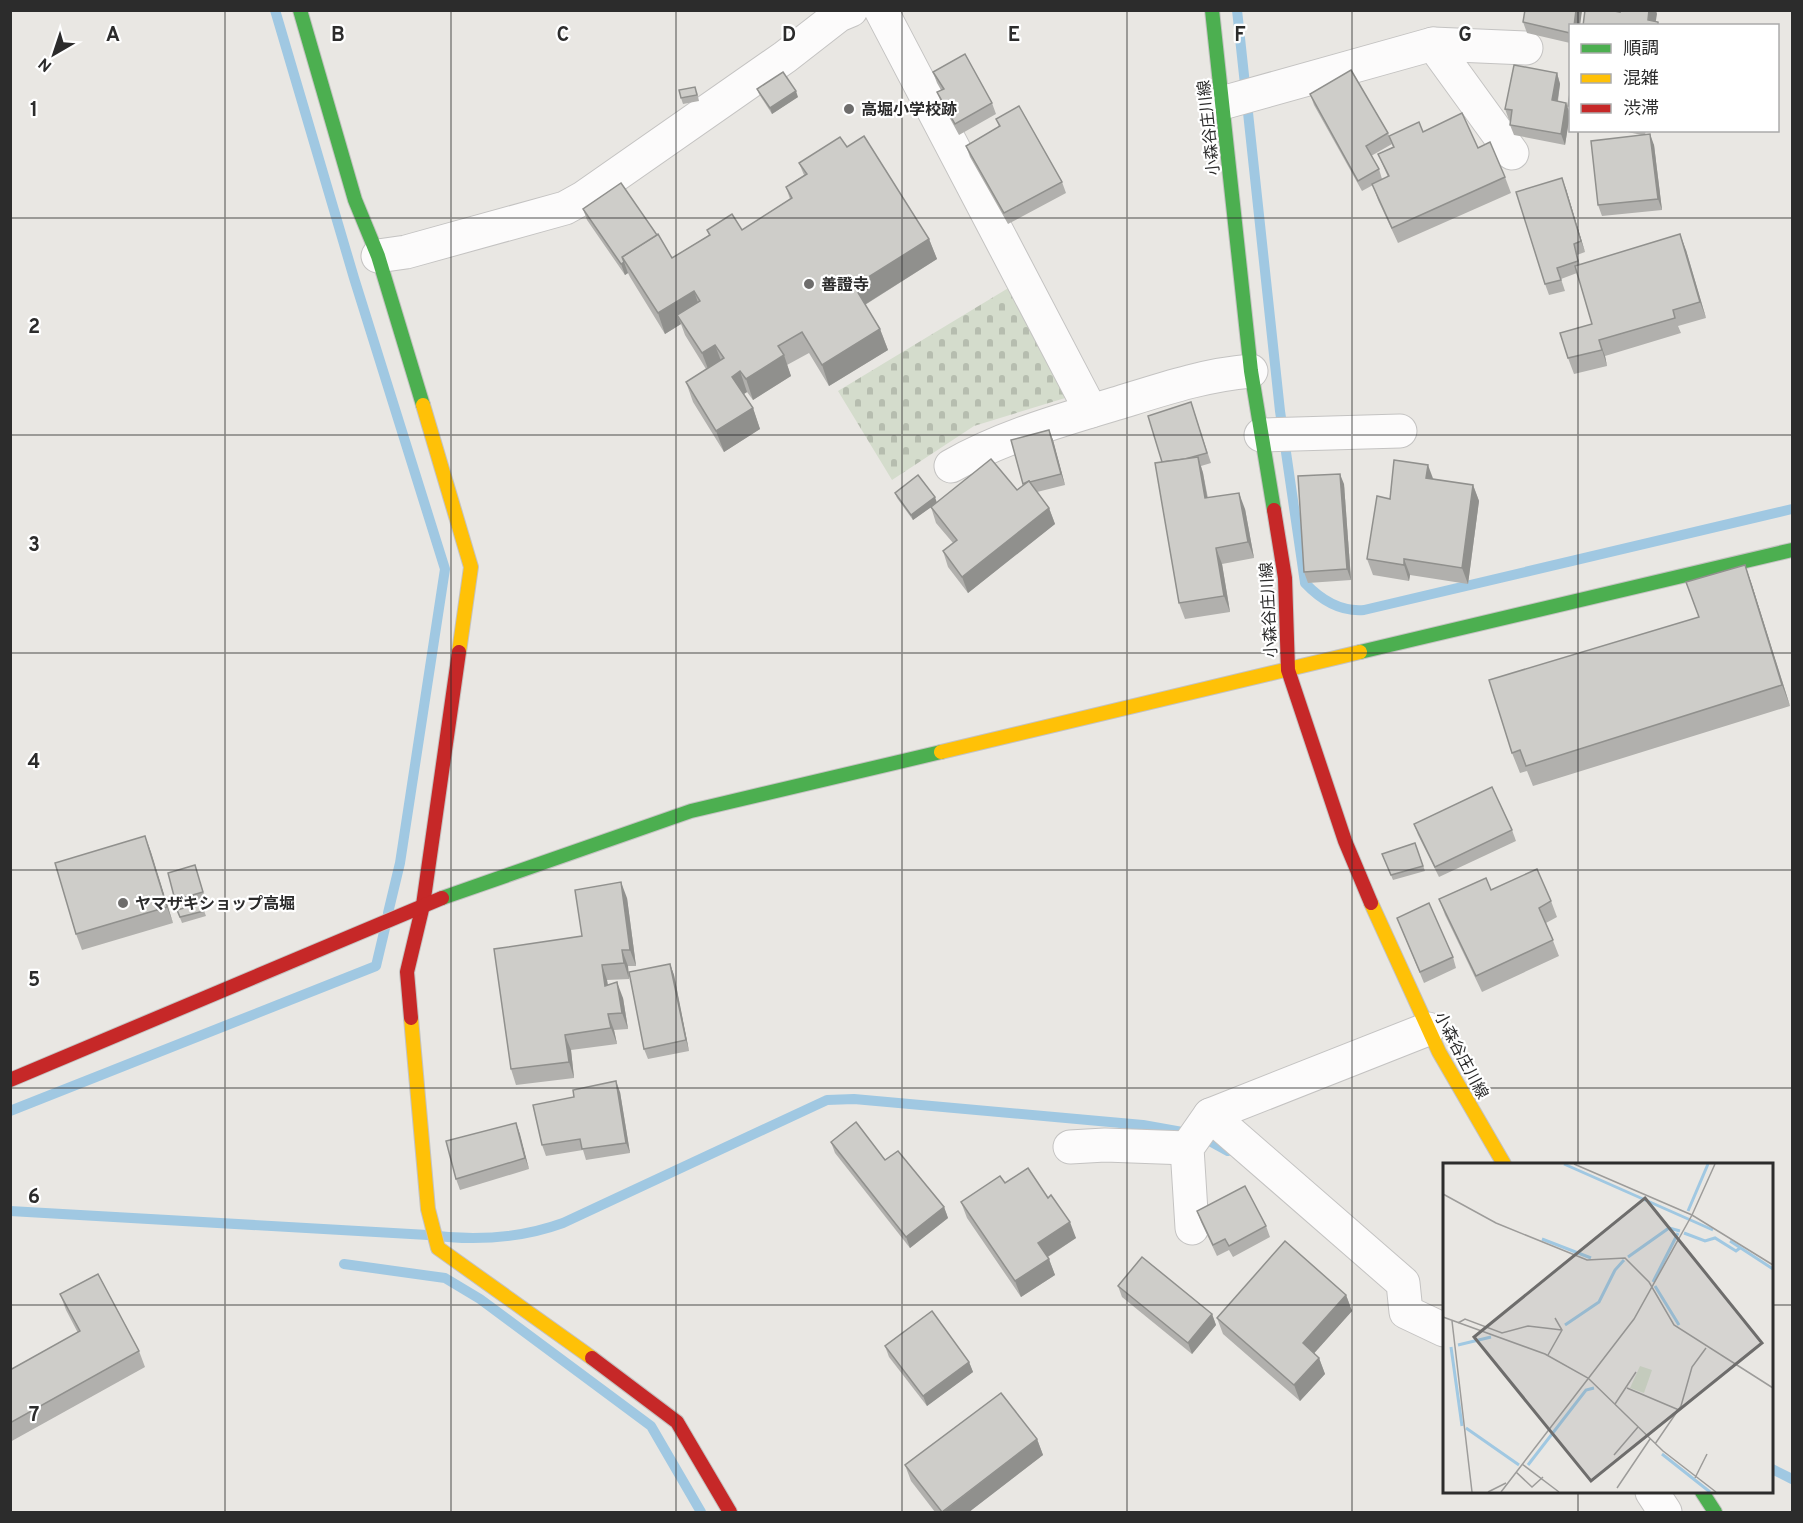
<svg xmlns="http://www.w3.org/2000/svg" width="1803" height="1523" font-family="Overpass,'Noto Sans JP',sans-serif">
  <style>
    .cemetery { fill: url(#cemetery-stones) }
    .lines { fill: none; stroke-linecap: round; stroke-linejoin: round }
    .stream { stroke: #a0c8e2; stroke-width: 10 }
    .street-casing { stroke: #c4c3c2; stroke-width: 35 }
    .fast-casing { stroke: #c4c3c2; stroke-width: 16 }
    .slow-casing { stroke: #c4c3c2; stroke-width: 16 }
    .jam-casing { stroke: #c4c3c2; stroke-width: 16 }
    .street { stroke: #fcfbfb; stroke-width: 33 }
    .fast { stroke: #4caf50; stroke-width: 14 }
    .slow { stroke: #ffc107; stroke-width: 14 }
    .jam { stroke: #c62828; stroke-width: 14 }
    .wall { fill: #b1b0ad }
    .shaded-wall { fill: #90908d }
    .building { fill: #cecdc9; stroke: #90908d; stroke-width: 1.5 }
    .grid { fill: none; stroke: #2c2c2c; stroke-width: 1.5; stroke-opacity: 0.55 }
    .poi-dot { fill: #6e6d6c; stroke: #fff; stroke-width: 2 }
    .labels { text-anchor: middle; stroke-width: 4.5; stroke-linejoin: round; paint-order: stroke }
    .poi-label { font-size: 16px; font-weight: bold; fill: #2c2c2c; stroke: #fff; text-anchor: start }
    .street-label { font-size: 16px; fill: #2c2c2c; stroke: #fff }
    .inset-river { fill: none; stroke: #a0c8e2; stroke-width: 3 }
    .inset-road { fill: none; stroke: #9d9c9a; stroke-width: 1.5 }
    .view { fill: #6e6d6c; fill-opacity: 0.15; stroke: #6e6d6c; stroke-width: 3 }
    .inset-edge { fill: none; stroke: #2c2c2c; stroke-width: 3 }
    .grid-label { font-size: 20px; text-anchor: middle; font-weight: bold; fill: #2c2c2c; stroke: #fff; stroke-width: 4.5; stroke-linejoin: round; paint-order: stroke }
  </style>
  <defs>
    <pattern id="cemetery-stones" width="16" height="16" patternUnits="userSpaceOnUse" patternTransform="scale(1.5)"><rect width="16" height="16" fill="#d4dccc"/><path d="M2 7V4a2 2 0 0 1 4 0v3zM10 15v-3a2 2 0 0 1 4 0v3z" fill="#b6bdaf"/></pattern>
  </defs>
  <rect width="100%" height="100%" fill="#e9e7e3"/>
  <path class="cemetery" d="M1010,287L1075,395L974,426L892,480L838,391Z"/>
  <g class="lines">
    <g class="stream">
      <path d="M275,10L354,278L445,569L400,863L388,913"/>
      <path d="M1237,10L1280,411L1305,583C1321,600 1340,612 1364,610L1792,509"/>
      <path d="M10,1111L376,966L385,928"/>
      <path d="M10,1211L428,1235C474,1241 519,1239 563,1223L827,1100L854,1099L1143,1125L1199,1135L1228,1151"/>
      <path d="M344,1264L445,1278L480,1299L651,1426L701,1512"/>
      <path d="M1772,1469L1792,1479"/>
    </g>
    <g class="street-casing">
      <g id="street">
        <path d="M881,10L1091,411"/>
        <path d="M1433,44L1512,153"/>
        <path d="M1222,103L1433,44L1526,48"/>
        <path d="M378,256L406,252L565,208L583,198L785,57L839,15L851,10"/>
        <path d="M1261,435L1400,431"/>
        <path d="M951,466C1002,437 1061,420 1118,403C1163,389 1204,375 1251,371"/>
        <path d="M1210,1115L1403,1283L1406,1312L1444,1330"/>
        <path d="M1070,1147L1105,1145L1187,1148"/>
        <path d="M1192,1228L1187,1148L1210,1115L1428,1029"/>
        <path d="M1652,1492L1665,1512"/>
      </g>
    </g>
    <g class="fast-casing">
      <g id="fast">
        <path d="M300,10L355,200L378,256L423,405"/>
        <path d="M1212,10L1251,371L1274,510"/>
        <path d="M1360,652L1792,550"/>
        <path d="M442,898L691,811L941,752"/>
        <path d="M1702,1492L1715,1512"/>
      </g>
    </g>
    <g class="slow-casing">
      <g id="slow">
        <path d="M423,405L471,567L459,652"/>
        <path d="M941,752L1360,652"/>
        <path d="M1371,903L1439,1052L1504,1164"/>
        <path d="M411,1018L428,1209L438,1248L592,1358"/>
      </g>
    </g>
    <g class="jam-casing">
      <g id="jam">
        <path d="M1274,510L1285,578L1288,670L1345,841L1371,903"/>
        <path d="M411,1018L407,972L423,905L459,652"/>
        <path d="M10,1080L442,898"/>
        <path d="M592,1358L677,1422L730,1512"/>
      </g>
    </g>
    <use href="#street" class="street"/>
    <use href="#fast" class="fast"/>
    <use href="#slow" class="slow"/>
    <use href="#jam" class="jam"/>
  </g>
  <g class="wall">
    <path d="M1582,11L1570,26V43L1527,33L1523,22Z"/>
    <path d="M933,72L992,103L996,114L959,135L941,102L937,92L941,90L937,83Z"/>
    <path d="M1557,73L1560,84L1558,101L1566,103L1570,114L1565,145L1514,135L1510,125V120H1509L1505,109Z"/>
    <path d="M757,89L798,97L772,114L759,94Z"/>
    <path d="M697,92L699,101L683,104L681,98Z"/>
    <path d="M1310,94L1388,133L1392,144L1371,156L1379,169L1382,179L1388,177L1378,154L1393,147L1389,136L1423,132L1478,148L1505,177L1511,193L1398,243L1378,200L1373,185L1362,191L1314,105Z"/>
    <path d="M996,119L1062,182L1066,193L1008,224L970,157L966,146L999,127Z"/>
    <path d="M1618,130H1646L1645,135L1654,145L1662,210L1602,216L1598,205L1642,135Z"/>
    <path d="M847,147L929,239L937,259L865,305L880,329L888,350L829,386L809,353L787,365L791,376L753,400L747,392L744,394L753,408L760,429L724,452L693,402L686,382L706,369L685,335L681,324L665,334L630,277L628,273L625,275L587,220L583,209L672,258L709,235L707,230H742L790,199L786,187L804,175L799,163Z"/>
    <path d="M1566,189L1585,252L1577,255L1580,265L1686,250L1706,318L1678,326L1681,333L1605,356L1607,366L1574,374L1568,358L1592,324L1577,273L1561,279L1565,291L1549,295L1545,284Z"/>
    <path d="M1191,402L1211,463L1201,466L1203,473L1208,498L1245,509L1254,558L1222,564L1230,612L1185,619L1179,603L1162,462Z"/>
    <path d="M1049,430L1053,440L1065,485L1037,492L1049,508L1055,524L968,593L948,567L943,551L953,543L936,523L931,507L913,520L897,498L895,493L937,502L1017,490L1023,485L1011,440Z"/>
    <path d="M1433,479L1473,485L1479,501L1468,584L1410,575L1409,581L1373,575L1367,559L1390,499Z"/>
    <path d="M1344,484L1351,580L1308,583L1304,572Z"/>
    <path d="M1745,565L1752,585L1790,706L1533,786L1527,771L1520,773L1512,753L1699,617Z"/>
    <path d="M1414,824L1512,830L1516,841L1439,877L1418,835Z"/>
    <path d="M145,836L173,923L82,950L76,934Z"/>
    <path d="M1415,843L1425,871L1393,880L1382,854Z"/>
    <path d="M195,865L205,898L177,905L175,900Z"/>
    <path d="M1491,890L1551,901L1557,917L1546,923L1559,956L1482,992L1445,915L1439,899Z"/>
    <path d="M627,898L636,966H628L629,979L607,980L608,985L623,998L628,1029L614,1030L617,1044L571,1050L574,1078L516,1085L511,1069L582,936Z"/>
    <path d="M201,903L206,916L182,923L177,910Z"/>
    <path d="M1397,918L1453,957L1456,968L1424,983Z"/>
    <path d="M670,964L674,975L689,1051L648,1059L644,1049Z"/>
    <path d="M620,1092L630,1153L586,1160L583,1150L546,1156L542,1145Z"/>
    <path d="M516,1123L529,1169L460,1190L456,1179Z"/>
    <path d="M831,1142L885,1160L944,1207L948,1218L910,1248L835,1153Z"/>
    <path d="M1005,1183L1048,1198L1076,1238L1048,1257L1055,1275L1021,1297L967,1218L961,1202Z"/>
    <path d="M1197,1211L1266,1226L1270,1237L1233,1257L1229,1250L1217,1256L1201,1222Z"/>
    <path d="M1118,1286L1212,1314L1216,1325L1192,1354L1122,1297Z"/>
    <path d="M60,1294L139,1351L145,1367L10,1442V1370L78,1333L66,1310Z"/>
    <path d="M1346,1295L1352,1311L1314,1353L1319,1358L1325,1374L1300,1401L1223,1334L1217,1318Z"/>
    <path d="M885,1346L969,1362L973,1372L927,1406L889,1357Z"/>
    <path d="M1037,1439L1043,1455L969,1512H935L911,1481L905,1465Z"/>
  </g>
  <g class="shaded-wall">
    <path d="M1576,10L1582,11L1580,26H1574Z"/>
    <path d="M1649,10H1656L1657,14L1655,26L1648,20Z"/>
    <path d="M1557,73L1560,84L1556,111L1552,100Z"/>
    <path d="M796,91L798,97L772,114L770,108Z"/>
    <path d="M1566,103L1570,114L1565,145L1561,134Z"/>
    <path d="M1650,134L1654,145L1662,210L1658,199Z"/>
    <path d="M1562,178L1566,189L1585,252L1581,241Z"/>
    <path d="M1680,234L1686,250L1706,318L1700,302Z"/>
    <path d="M929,239L937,259L861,307L854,286Z"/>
    <path d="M624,262L628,273L625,275L621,264Z"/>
    <path d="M694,291L701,311L677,315L681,324L665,334L658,313Z"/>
    <path d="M880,329L888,350L829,386L822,365Z"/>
    <path d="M1599,340L1605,356L1607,366L1602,350Z"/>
    <path d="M715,345L723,366L710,374L702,353Z"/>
    <path d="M784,355L791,376L753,400L746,379Z"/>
    <path d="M740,371L747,392L739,397L732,377Z"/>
    <path d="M753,408L760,429L724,452L716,431Z"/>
    <path d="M1049,430L1053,440L1065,485L1061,474Z"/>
    <path d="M1198,457L1203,473L1210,514L1205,498Z"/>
    <path d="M1428,465L1434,481L1426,478Z"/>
    <path d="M1340,474L1344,484L1351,580L1347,569Z"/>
    <path d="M1473,485L1479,501L1468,584L1462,568Z"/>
    <path d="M1239,493L1245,509L1254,558L1248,542Z"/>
    <path d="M935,497L937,503L913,520L911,515Z"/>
    <path d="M1049,508L1055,524L968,593L962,577Z"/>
    <path d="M1216,548L1222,564L1230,612L1224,596Z"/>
    <path d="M1404,559L1410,575L1409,581L1404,565Z"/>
    <path d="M1745,565L1752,585L1790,706L1782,685Z"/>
    <path d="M145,836L151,852L173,923L167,907Z"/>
    <path d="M621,882L627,898L636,966L630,950Z"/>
    <path d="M622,950L628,966L629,979L624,963Z"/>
    <path d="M670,964L674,975L689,1051L686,1040Z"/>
    <path d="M602,965L607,980L610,1001L605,986Z"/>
    <path d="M617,982L623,998L628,1029L622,1013Z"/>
    <path d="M608,1014L614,1030L617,1044L611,1028Z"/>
    <path d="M565,1035L571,1050L574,1078L569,1062Z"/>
    <path d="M616,1081L620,1092L630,1153L626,1143Z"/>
    <path d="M516,1123L520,1134L529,1169L525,1158Z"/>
    <path d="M944,1207L948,1218L910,1248L906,1237Z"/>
    <path d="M1070,1222L1076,1238L1044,1259L1038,1243Z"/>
    <path d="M1049,1259L1055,1275L1021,1297L1015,1281Z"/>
    <path d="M1346,1295L1352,1311L1309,1359L1303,1343Z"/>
    <path d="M1212,1314L1216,1325L1192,1354L1188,1343Z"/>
    <path d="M1319,1358L1325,1374L1300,1401L1294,1385Z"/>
    <path d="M969,1362L973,1372L927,1406L923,1396Z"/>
    <path d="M1037,1439L1043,1455L969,1512H943Z"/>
  </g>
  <g class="building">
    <path d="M1525,10H1576L1574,26H1570V33L1523,22Z"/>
    <path d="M1585,10H1609L1620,12V10H1649L1648,20L1658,22V26H1583Z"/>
    <path d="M965,54L992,103L955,124L937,92L944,89L933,72Z"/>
    <path d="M1514,65L1557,73L1552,100L1566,103L1561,134L1510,125L1512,110L1505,109Z"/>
    <path d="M1351,70L1388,133L1366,146L1379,169L1358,181L1310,94Z"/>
    <path d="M783,72L796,91L770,108L757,89Z"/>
    <path d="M695,87L697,95L681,98L679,90Z"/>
    <path d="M1570,93V106H1568Z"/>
    <path d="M1019,106L1062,182L1004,213L966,146L1000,126L996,119Z"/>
    <path d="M1462,113L1478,148L1490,142L1505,177L1392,228L1372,184L1389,176L1378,154L1394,147L1389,136L1419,122L1423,132Z"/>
    <path d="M1650,134L1658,199L1598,205L1591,141Z"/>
    <path d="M864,136L929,239L854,286L880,329L822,365L802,332L778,346L784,355L746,379L740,371L732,377L753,408L716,431L686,382L724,358L715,345L702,353L677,315L700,301L694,291L658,313L622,257L658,234L672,258L710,235L707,230L732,214L742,230L792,198L786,187L807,174L799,163L840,137L847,147Z"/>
    <path d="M1562,178L1581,241L1574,244L1578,261L1557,268L1561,280L1545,284L1516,192Z"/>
    <path d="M621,183L657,235L622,257L624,262L621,264L583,209Z"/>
    <path d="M1680,234L1700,302L1673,310L1675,318L1599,340L1602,350L1568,358L1560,333L1592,324L1575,266Z"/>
    <path d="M1191,402L1207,453L1185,459L1162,462L1148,416Z"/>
    <path d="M1049,430L1061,474L1030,482L1029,481L1023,484L1011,440Z"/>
    <path d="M1198,457L1205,498L1239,493L1248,542L1216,548L1224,596L1179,603L1155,463Z"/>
    <path d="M991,459L1017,490L1029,481L1049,508L962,577L943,551L957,540L931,507Z"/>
    <path d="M1394,460L1428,465L1426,478L1473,485L1462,568L1404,559V565L1367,559L1377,496L1390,499Z"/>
    <path d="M1340,474L1347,569L1304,572L1298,476Z"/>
    <path d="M918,475L935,497L911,515L895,493Z"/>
    <path d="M1745,565L1782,685L1526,766L1520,750L1512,753L1489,680L1699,617L1686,582Z"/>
    <path d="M1492,787L1512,830L1435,867L1414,824Z"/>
    <path d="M145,836L167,907L76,934L55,863Z"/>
    <path d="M1415,843L1423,866L1391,875L1382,854Z"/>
    <path d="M195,865L203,892L175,900L168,873Z"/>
    <path d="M1537,869L1551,901L1539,908L1553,940L1476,976L1439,899L1486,878L1491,890Z"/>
    <path d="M621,882L630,950H622L624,963L602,965L605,986L617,982L622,1013L608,1014L611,1028L565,1035L569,1062L511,1069L494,949L582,936L575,890Z"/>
    <path d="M201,903L204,911L180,917L177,910Z"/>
    <path d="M1429,903L1453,957L1420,972L1397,918Z"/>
    <path d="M670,964L686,1040L644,1049L629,972Z"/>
    <path d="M616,1081L626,1143L582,1149L580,1139L542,1145L533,1105L574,1097L573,1090Z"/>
    <path d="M856,1122L885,1160L898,1151L944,1207L906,1237L831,1142Z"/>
    <path d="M516,1123L525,1158L456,1179L446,1141Z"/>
    <path d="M1028,1168L1048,1198L1051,1195L1070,1222L1038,1243L1049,1259L1015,1281L961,1202L1000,1176L1005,1183Z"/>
    <path d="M1245,1186L1266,1226L1229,1246L1225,1239L1213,1245L1197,1211Z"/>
    <path d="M1285,1241L1346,1295L1303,1343L1319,1358L1294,1385L1217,1318Z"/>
    <path d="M1142,1257L1212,1314L1188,1343L1118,1286Z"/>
    <path d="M98,1274L139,1351L10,1423V1370L80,1331L60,1294Z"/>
    <path d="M932,1311L969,1362L923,1396L885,1346Z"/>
    <path d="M1001,1393L1037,1439L942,1512L905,1465Z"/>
  </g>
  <path class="grid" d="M225,10V1512M451,10V1512M676,10V1512M902,10V1512M1127,10V1512M1352,10V1512M1578,10V26M1578,130V1164M10,218H1792M10,435H1792M10,653H1792M10,870H1792M10,1088H1792M10,1305H1444M1772,1305H1792M1578,1492V1512"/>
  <g class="poi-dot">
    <circle cx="849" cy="109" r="6"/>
    <circle cx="809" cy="284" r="6"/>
    <circle cx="123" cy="903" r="6"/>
  </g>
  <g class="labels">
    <g class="poi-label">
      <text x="861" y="115">高堀小学校跡</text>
      <text x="821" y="290">善證寺</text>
      <text x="135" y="909">ヤマザキショップ高堀</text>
    </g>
    <g class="street-label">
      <text transform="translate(1208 128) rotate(-96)" y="6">小森谷庄川線</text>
      <text transform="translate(1268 610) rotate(-93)" y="6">小森谷庄川線</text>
      <text transform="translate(1462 1055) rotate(62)" y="6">小森谷庄川線</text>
    </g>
  </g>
  <g transform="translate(1443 1163)">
    <rect width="330" height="330" fill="#e9e7e3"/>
    <path d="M197,203L209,207L201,230L187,225Z" fill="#d4dccc"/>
    <path class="inset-river" d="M121,1L270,67M245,48L265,1M241,70L262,78L272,75L293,88L297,85M99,76L148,95M287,78L330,106M185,94L226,65L237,68M210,119L235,70M212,123L236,162M122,162L156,139L172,107L181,97M15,182L48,174M8,184L19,263M23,265L76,302M219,291L267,329M85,302L143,227L151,225"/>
    <path class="inset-road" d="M131,1L249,52L330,102M0,31L53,60L144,97L182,95L206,119L231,162L330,225M0,154L102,191L145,215L220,288L273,329M9,158L29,329M15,160L22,156L59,170L85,163L119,167M105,192L119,167L112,155M184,225L236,247M172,241L193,209M212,281L238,243L249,204L263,185M171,292L195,264M79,301L116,329M73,309L89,324L100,314M252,315L264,291M174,325L207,276M45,329L63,320M58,329L191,156L249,52L272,1"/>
    <path class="view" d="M202,35L319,180L148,318L31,174Z"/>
    <rect width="330" height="330" class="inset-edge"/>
  </g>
  <g class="grid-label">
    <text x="113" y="41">A</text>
    <text x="338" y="41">B</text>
    <text x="563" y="41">C</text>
    <text x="789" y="41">D</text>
    <text x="1014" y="41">E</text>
    <text x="1240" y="41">F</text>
    <text x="1465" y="41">G</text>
    <text x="34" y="116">1</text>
    <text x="34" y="333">2</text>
    <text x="34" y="551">3</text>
    <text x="34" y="768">4</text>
    <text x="34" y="986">5</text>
    <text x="34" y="1203">6</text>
    <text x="34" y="1421">7</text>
  </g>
  <rect width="1803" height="1523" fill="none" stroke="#2c2c2c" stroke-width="24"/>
  <rect x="1569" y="24" width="210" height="108" fill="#ffffff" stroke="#ababab" stroke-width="1.5"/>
  <rect x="1581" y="44" width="30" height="9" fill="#4caf50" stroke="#ababab" stroke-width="1.5"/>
  <text x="1623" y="54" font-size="18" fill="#2c2c2c">順調</text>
  <rect x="1581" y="74" width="30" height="9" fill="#ffc107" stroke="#ababab" stroke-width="1.5"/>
  <text x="1623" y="84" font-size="18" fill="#2c2c2c">混雑</text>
  <rect x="1581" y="104" width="30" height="9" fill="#c62828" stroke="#ababab" stroke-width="1.5"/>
  <text x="1623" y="114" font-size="18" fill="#2c2c2c">渋滞</text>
  <g transform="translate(54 54) rotate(219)" stroke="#ffffff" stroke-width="4.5" paint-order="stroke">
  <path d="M0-4.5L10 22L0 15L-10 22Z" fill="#2c2c2c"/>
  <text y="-9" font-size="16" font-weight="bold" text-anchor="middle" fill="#2c2c2c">N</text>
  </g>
</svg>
